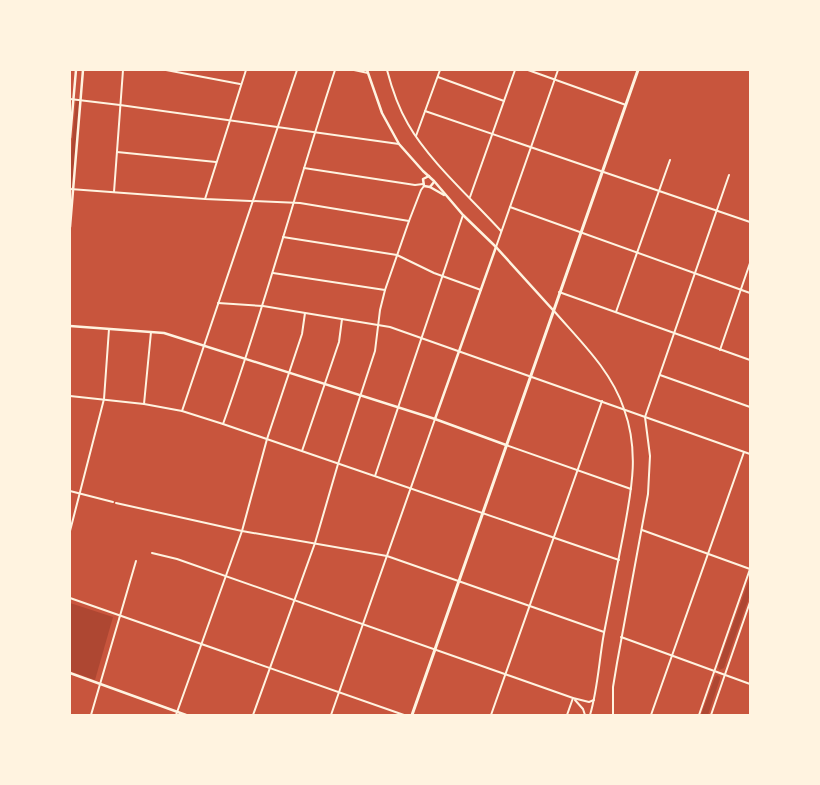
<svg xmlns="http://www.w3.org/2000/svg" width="820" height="785" font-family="'Fira Sans',sans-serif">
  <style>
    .green { fill: #ae4732 }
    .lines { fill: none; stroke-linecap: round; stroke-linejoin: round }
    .minor { stroke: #fff3e0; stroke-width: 2 }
    .tertiary { stroke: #fff3e0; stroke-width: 2.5 }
    .secondary { stroke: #fff3e0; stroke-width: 3 }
  </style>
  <rect width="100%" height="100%" fill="#c8553d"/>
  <g class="green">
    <path d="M76,101H79L72,187H70V165Z"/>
    <path d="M750,577V595L724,668L719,670L718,666Z"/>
    <path d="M70,603L113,617L95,680L70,671Z"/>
    <path d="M717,675L720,677V679L708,715H701L715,677Z"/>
  </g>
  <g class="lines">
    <g class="minor">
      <path d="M166,70L240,84"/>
      <path d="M354,70L368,73"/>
      <path d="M387,70C392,89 398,107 408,124C429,161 472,199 501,231"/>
      <path d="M528,70L626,105"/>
      <path d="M438,77L504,101"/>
      <path d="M70,99L120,105L399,144"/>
      <path d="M425,111L750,222"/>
      <path d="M416,136L440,70"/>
      <path d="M117,152L216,162"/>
      <path d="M304,168L415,185L423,184"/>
      <path d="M70,189L205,199L300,203L409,221"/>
      <path d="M114,192L123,70"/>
      <path d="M470,197L515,70"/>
      <path d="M205,199L246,70"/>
      <path d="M510,207L750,293"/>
      <path d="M283,237L397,255L434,273L481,290"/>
      <path d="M496,247L558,70"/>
      <path d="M273,273L385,290"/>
      <path d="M559,292L750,360"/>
      <path d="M218,303L263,306L390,327L750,454"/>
      <path d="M554,311C580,341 611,370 624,409C640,453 631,492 623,536C617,568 610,601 604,633C599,660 598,688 590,715"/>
      <path d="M616,312L670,160"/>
      <path d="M720,350L750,263"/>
      <path d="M660,375L750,407"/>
      <path d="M70,396L144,404L182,411L223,424L619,560"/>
      <path d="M144,404L151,332"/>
      <path d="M182,411L297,70"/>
      <path d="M223,424C265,307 296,188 335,70"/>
      <path d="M506,445L631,489"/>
      <path d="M302,451L339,342L342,319"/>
      <path d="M375,476L463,215"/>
      <path d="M70,491L113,502"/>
      <path d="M116,503L242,531L387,556L604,632"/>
      <path d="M642,530L750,569"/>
      <path d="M70,531L104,399L109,329"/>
      <path d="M152,553L177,559L573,698L589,702L594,700"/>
      <path d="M70,598L404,715"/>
      <path d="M621,637L750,684"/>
      <path d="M575,700L583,709L585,715"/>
      <path d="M91,715L136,561"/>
      <path d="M176,715L242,531L267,439L302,334L305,313"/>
      <path d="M253,715L315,543L338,464L375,351L380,310L385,290L409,221L421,190L424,186"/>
      <path d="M331,715L435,419"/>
      <path d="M491,715L602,401"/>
      <path d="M567,715L573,698"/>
      <path d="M613,715V687L617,663L648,494L650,456L645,417L729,175"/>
      <path d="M651,715L744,452"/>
      <path d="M699,715L750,569"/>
      <path d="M711,715L750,602"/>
    </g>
    <g class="tertiary">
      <path d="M367,70L382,113L399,144L423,171L434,181L463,215L496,247L553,310"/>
      <path d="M70,138L76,70"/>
      <path d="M429,176L423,179L424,186L430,187L434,182"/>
      <path d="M430,187L444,195"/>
      <path d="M70,227L83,70"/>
      <path d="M70,326L164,333L435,419L506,445"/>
      <path d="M435,419L496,247"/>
      <path d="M70,673L186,715"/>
    </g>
    <path class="secondary" d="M412,715L638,70"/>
  </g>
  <rect width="820" height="785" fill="none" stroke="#fff3e0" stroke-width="142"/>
</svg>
